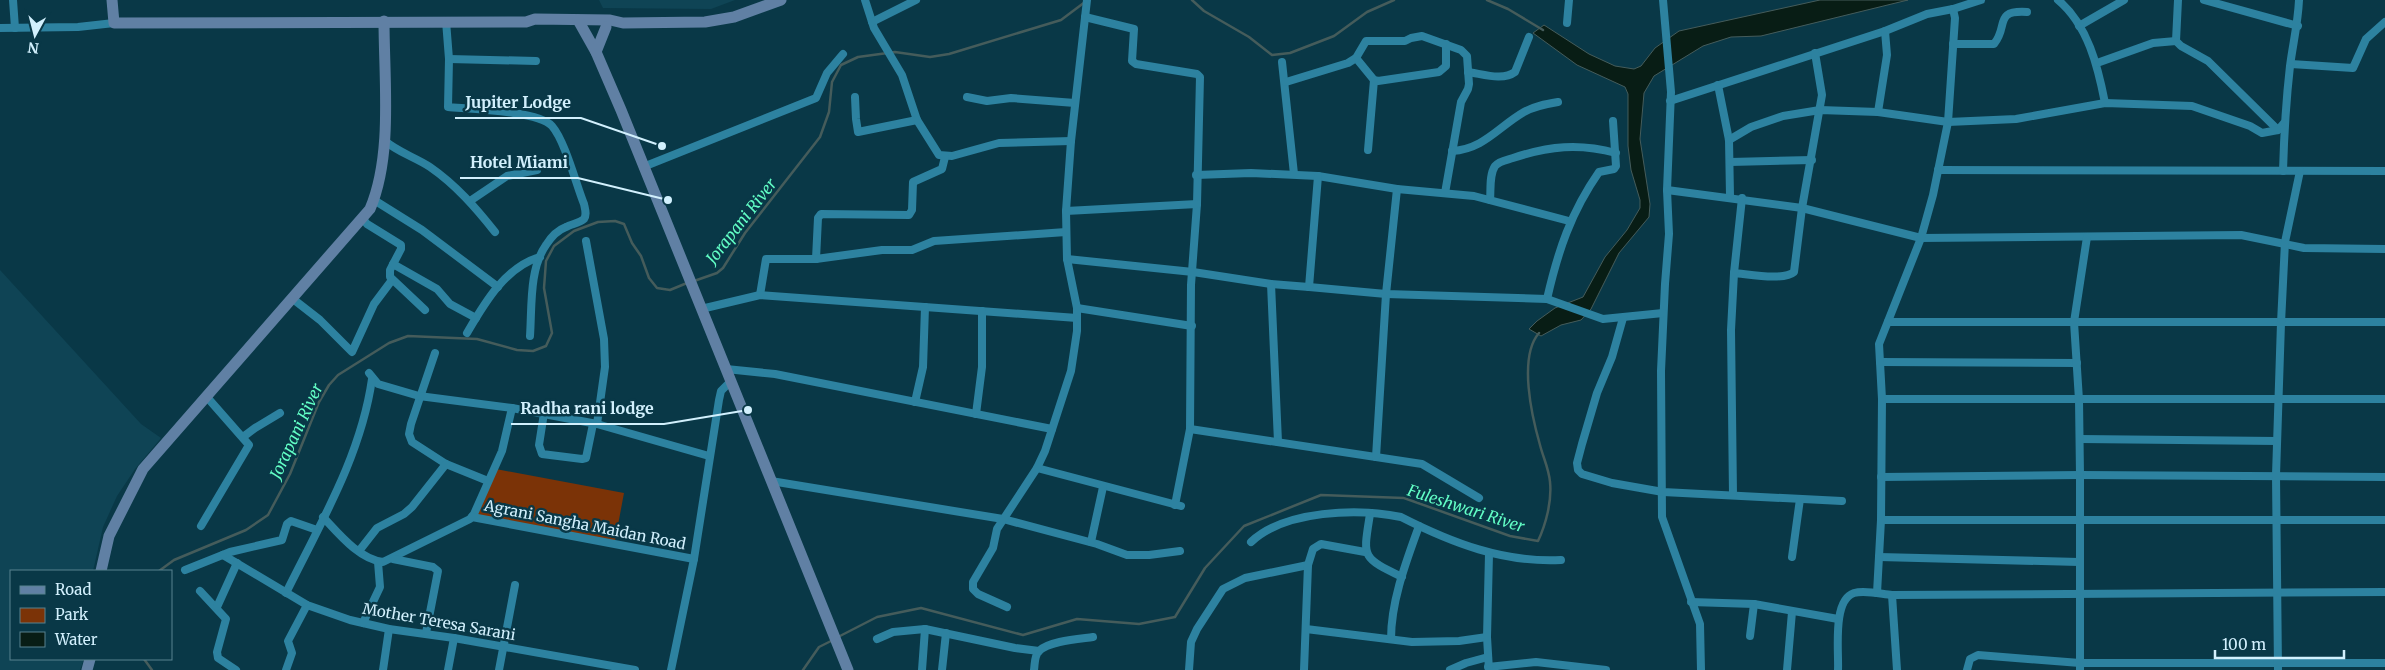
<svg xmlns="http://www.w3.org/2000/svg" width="2385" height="670" font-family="Merriweather,serif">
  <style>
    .built { fill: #0f4455 }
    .green { fill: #7b3307 }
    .water { fill: #081d15; stroke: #455c5b }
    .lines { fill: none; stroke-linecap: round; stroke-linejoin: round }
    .stream { stroke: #455c5b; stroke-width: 2.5 }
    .street { stroke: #2d82a0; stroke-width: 8 }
    .secondary { stroke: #6080a4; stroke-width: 11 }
    .labels { text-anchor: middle; stroke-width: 5; stroke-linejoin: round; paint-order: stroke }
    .street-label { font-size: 15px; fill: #d2f0fd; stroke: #093847 }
    .water-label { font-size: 16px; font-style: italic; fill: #62fec6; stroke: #093847 }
    .leader { fill: none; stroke: #d2f0fd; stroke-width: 2 }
    .callout-dot { fill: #d2f0fd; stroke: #093847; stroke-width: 2 }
    .callout-label { font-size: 16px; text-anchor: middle; font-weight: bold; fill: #d2f0fd; stroke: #093847; stroke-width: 5; stroke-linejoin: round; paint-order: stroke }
  </style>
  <rect width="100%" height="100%" fill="#093847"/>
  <g class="built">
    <path d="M599,0H735L711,9L603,8Z"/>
    <path d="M0,270L141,424L161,438L135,469L117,496L103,527L93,571H11V659H84L80,670H0Z"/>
  </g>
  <path class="green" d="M496,469L624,493L615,541L477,515Z"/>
  <path class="water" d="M1820,0H1908L1761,36L1731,37L1703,46L1654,76L1644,93L1640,139L1650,204L1649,217L1619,253L1591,309L1581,320L1561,325L1541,336L1529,329L1537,321L1555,308L1583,297L1605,257L1627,230L1640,208V200L1631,170L1628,146V94L1625,87L1577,65L1533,33L1544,25L1589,54L1615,66L1634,69L1641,66L1655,48L1679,31Z"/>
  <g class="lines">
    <g class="stream">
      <path d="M1192,0L1204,11L1249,37L1272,55L1290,53L1334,36L1367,12L1394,0"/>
      <path d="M1487,0L1508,9L1543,30"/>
      <path d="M694,281L717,273L723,268L745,233L820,137L829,112L832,82L841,65L858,57L895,52L930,57L949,54L1061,20L1085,2"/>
      <path d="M159,571L174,560L246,530L268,515L290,474L319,402L329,385L338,375L389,343L408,336L477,339L517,350L533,351L546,346L552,333L544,288L546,261L554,246L574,231L598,222L615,221L624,224L632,243L641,256L649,278L657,288L670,290L687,283"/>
      <path d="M838,637L877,617L921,608L1023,635L1077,619L1139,624L1175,617L1205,568L1244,526L1321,495L1404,498L1510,536L1538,541C1546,524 1552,501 1550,482C1549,469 1543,457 1540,445C1532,417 1518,357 1539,333"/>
      <path d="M144,659L152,670"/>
      <path d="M803,670L819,647L833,640"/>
    </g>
    <g class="street">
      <path d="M13,0L15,28"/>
      <path d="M865,0L874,28L902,75L917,120L939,155L952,156L999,143L1071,141"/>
      <path d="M1663,0L1671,92L1667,190L1669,234L1665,284L1661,371L1662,517L1700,624L1701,670"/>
      <path d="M2058,0C2088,25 2098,67 2105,103"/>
      <path d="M2178,0L2176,41L2181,46L2208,61L2278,130"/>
      <path d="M2204,0L2298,26"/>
      <path d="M1085,17L1134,29L1132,61L1136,64L1197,74L1200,77L1197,204L1191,285L1190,429L1175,505"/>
      <path d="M446,21L449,59L448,107C470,109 539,111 552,126C565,141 576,184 584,204C585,209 587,215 584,219C580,223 571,224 566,227C558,230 551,237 546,245C529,269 532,307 530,336"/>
      <path d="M872,22L916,0"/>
      <path d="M1567,23L1569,0"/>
      <path d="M2079,26L2124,0"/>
      <path d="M0,28L78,27L114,23"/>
      <path d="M1953,44H1994C2009,26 1993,10 2027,12"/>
      <path d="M1356,58L1374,80L1378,81L1439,72L1446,66V44"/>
      <path d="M449,59L536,61"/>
      <path d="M1282,62L1294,174"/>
      <path d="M2097,63L2153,43L2176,41"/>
      <path d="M2291,64L2353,68L2366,39L2385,22"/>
      <path d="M1468,72C1483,74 1503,81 1515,72L1529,37"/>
      <path d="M1286,82L1348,63L1356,58L1366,41H1405L1411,38L1422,36L1461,50L1467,56L1469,84L1468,89L1461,102L1445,193"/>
      <path d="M1718,85L1729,140L1730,196"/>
      <path d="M855,97L856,119L858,132L917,120"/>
      <path d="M967,97L987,101L1011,98L1075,103"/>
      <path d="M1670,101L1885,31L1927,14L1953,9L1981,0"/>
      <path d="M1878,112L1887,55L1885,31"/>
      <path d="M384,140C397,152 415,157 430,167C456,185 476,208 495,232"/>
      <path d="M1729,140L1751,127L1783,116L1820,110L1878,112L1948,122L2016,119L2105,103L2192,106L2250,126L2262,133L2278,130L2284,123"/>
      <path d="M1368,150L1374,80"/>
      <path d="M1452,151C1484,149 1498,127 1524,112C1534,106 1546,104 1558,102"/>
      <path d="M1730,162L1812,160"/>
      <path d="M643,167L816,98L827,73L843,54"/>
      <path d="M1938,170L2385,171"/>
      <path d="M2283,171C2284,136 2286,101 2290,66C2293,43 2298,23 2299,0"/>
      <path d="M1196,175L1251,173L1318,176L1397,189L1474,196L1569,221"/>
      <path d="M1667,190L1802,208L1921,238L2241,235L2304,248L2385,249"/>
      <path d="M374,200L422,230L498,287"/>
      <path d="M1490,200C1491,190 1489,175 1495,166C1499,161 1507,160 1513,158C1549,146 1579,143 1616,153"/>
      <path d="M470,201L507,176L537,170"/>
      <path d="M1066,211L1197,204"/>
      <path d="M363,219L367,224L401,245V249L390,270V277L425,310"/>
      <path d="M586,241L604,339L605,367L597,424"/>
      <path d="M816,259L818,218L821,214L909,215L912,210L913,182L942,169L945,157"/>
      <path d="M1067,259L1193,272L1271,284L1309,287L1386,294L1547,299L1603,319L1663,313"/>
      <path d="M393,264L437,289L450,304L476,318"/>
      <path d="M1734,273C1748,274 1784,281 1794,272L1802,208L1822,95L1815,53"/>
      <path d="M1271,284L1278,442"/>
      <path d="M1309,287L1318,176"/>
      <path d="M760,295L766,259H816L882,250H912L934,241L1066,232"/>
      <path d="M293,299L320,320L352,352L374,304L392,280"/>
      <path d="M1547,299C1558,251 1571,212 1599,172L1614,169L1616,166L1613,121"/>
      <path d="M1077,308L1192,326"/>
      <path d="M701,309L760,295L1077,318"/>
      <path d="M1623,318L1612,357L1597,393L1582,444L1577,463L1578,470L1582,474L1612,483L1663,492L1842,501"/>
      <path d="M1888,322H2385"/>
      <path d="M467,333C484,304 505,267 540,257"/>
      <path d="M435,353L411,424L409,434L412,442L446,464L488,481"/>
      <path d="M1880,362L2077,363"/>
      <path d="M726,369L775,374L1052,429"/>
      <path d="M369,373L378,384L419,396L512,408L597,424L709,456"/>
      <path d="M1882,399H2385"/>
      <path d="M915,402L923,367L925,307"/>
      <path d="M544,413L539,445L542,454L582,459L586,458L593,424"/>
      <path d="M976,414L982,367V311"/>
      <path d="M1190,429L1422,464L1479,498"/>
      <path d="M243,437L255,428L280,413"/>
      <path d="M2080,439L2277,441"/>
      <path d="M1376,457L1386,294L1397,189"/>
      <path d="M1037,468L1181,506"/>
      <path d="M1881,477L2080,475L2385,477"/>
      <path d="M771,481L1003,519L1097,544L1127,555H1149L1180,551"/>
      <path d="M1733,495L1731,330L1734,273L1742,198"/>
      <path d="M1370,514C1363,558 1361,557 1402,577"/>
      <path d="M323,517C339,534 359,559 383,562L470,519L474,514L502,451L512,408"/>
      <path d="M472,517L694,559"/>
      <path d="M1881,520H2385"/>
      <path d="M201,526L249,445L206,396"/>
      <path d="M1091,542L1103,487"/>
      <path d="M1251,542C1285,510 1358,508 1401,517C1452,543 1504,563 1561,560"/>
      <path d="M359,551L377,528L404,514L412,507L446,464"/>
      <path d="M223,555L307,605L350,620L389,629L454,638L635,670"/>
      <path d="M1792,557L1800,499"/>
      <path d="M1879,557L2079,562"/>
      <path d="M393,559L433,567L438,571L426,633"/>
      <path d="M185,570L230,552L282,540L287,524L291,521L317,530"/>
      <path d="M200,591L226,619L217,652L218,658L236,670"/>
      <path d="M286,593C320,524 361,456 372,379"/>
      <path d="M1877,593L1881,520L1882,399L1879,344L1921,238L1933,195L1948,122L1955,18L1953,9"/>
      <path d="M1892,595L1897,670"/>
      <path d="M1691,602L1754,604L1838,619"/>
      <path d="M217,607L237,563"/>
      <path d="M1007,607L978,594L973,589V582L993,548L997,529L1037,468L1045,451L1071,371L1077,331V308L1067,259L1066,211L1071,141L1087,0"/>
      <path d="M363,623L380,587L378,562"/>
      <path d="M1306,629L1412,642L1459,641L1487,637"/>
      <path d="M1750,636L1754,604"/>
      <path d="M877,639L893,632L925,629L1015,648L1039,651"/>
      <path d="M1391,639C1391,601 1406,562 1419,526"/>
      <path d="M1488,667L1536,662L1606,670"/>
      <path d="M286,670L292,653L288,641L307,605"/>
      <path d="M383,670L389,629"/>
      <path d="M448,670L454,638"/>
      <path d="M499,670L515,585"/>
      <path d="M671,670L694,559L719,400L721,391L731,381"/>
      <path d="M922,670L925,629"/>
      <path d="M942,670L946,633"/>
      <path d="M1034,670C1035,664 1034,656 1039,651C1049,641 1079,639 1093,637"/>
      <path d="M1189,670L1191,642L1197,629L1223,589L1245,578L1308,565"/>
      <path d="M1304,670L1308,565L1313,549L1321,544L1365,552"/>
      <path d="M1450,670L1466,663L1488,657"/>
      <path d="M1489,670L1487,637L1489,554"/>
      <path d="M1787,670L1792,612"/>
      <path d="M1838,670C1839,652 1832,600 1854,593C1865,590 1881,594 1892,595L2385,592"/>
      <path d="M1967,670L1970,659L1978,655L2080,663H2385"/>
      <path d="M2080,670V475L2079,400L2074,322L2087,237"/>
      <path d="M2278,670L2276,475L2281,323L2285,242L2300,171"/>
    </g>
    <g class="secondary">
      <path d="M112,0L114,23L526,22L535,19L610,20L623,23L705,22L734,17L781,0"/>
      <path d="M578,20L596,52L621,110L848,670"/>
      <path d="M596,52L606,27"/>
      <path d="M101,571L109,536L143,469L370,209C393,155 384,80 384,21"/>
      <path d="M87,670L90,659"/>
    </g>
  </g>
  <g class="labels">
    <g class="street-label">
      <text transform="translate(585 525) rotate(11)" y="5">Agrani Sangha Maidan Road</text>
      <text transform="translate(439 622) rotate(10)" y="5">Mother Teresa Sarani</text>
    </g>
    <g class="water-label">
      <text transform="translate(741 221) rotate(-52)" y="6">Jorapani River</text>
      <text transform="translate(296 431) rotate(-65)" y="6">Jorapani River</text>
      <text transform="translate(1466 508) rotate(18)" y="6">Fuleshwari River</text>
    </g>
  </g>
  <path class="leader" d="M662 146L581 118H455M668 200L578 178H460M748 410L664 424H511"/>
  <g class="callout-dot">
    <circle cx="662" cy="146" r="5"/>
    <circle cx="668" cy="200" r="5"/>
    <circle cx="748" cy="410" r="5"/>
  </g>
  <g class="callout-label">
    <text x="518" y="108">Jupiter Lodge</text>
    <text x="519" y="168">Hotel Miami</text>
    <text x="587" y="414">Radha rani lodge</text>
  </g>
  <rect x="10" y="570" width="162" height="90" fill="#093847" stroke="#598290"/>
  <rect x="20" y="586" width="25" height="8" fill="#6080a4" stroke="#598290"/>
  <text x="55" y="595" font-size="15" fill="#d2f0fd">Road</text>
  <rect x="20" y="608" width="25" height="15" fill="#7b3307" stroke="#598290"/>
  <text x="55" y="620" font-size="15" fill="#d2f0fd">Park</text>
  <rect x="20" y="632" width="25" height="15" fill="#081d15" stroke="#598290"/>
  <text x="55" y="645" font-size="15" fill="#d2f0fd">Water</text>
  <g transform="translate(35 35) rotate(187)" stroke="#093847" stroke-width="4" paint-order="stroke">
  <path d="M0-4L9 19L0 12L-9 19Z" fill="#d2f0fd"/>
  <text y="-8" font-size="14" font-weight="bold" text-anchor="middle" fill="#d2f0fd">N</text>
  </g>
  <path d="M2215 650v8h129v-8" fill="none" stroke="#d2f0fd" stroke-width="2.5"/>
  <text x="2222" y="650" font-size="15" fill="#d2f0fd" stroke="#093847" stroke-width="4" paint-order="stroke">100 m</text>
</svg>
